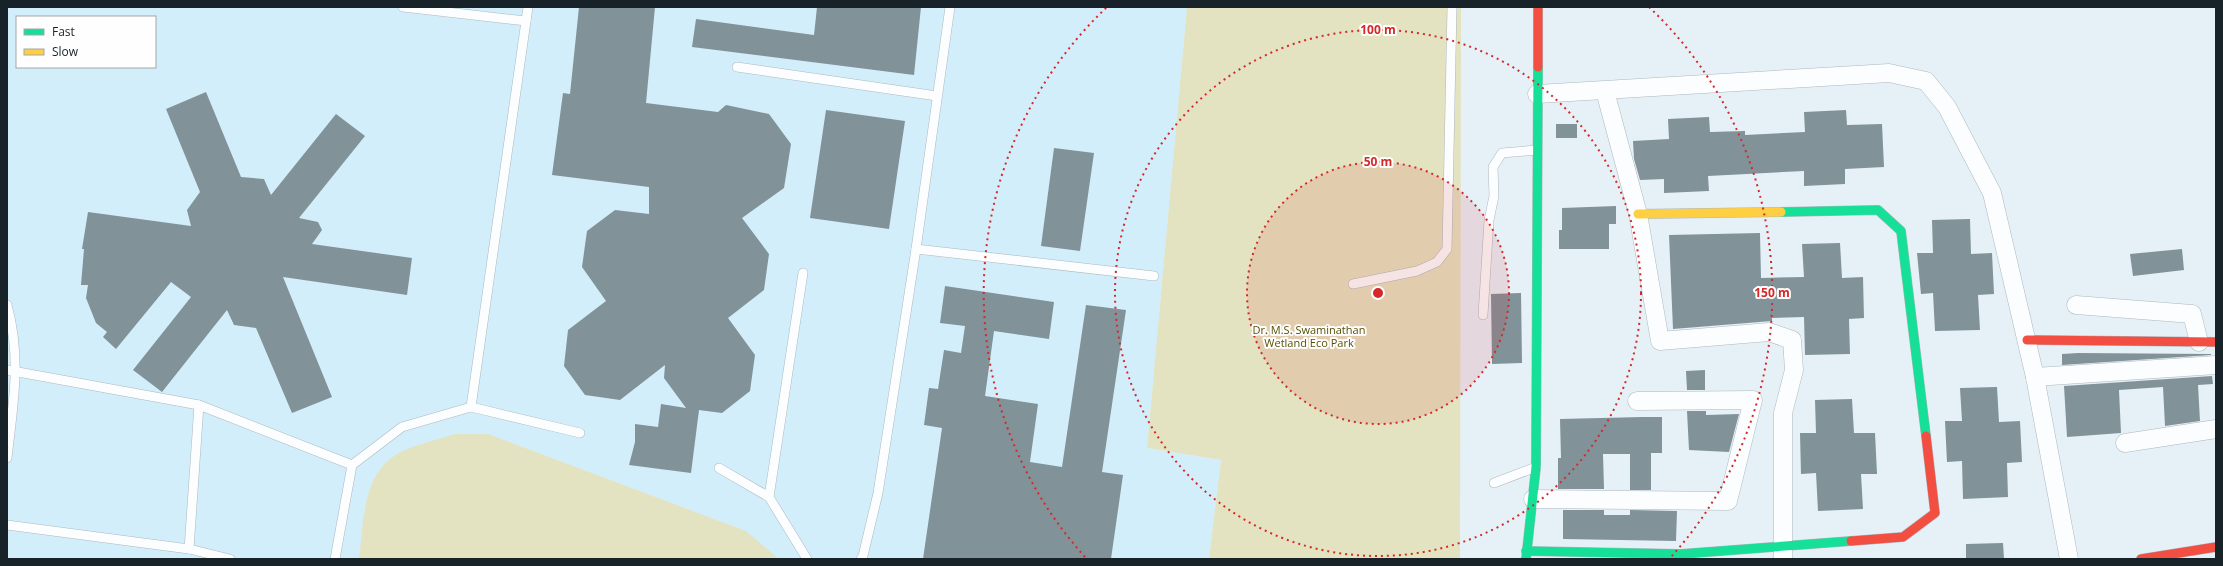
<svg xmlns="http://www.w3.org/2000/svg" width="2223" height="566" font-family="'Open Sans',sans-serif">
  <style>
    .built { fill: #d3eefb; fill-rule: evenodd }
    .green { fill: #e3e3c1 }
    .building { fill: #819299 }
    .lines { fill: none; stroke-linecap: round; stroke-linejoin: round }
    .lane-casing { stroke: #adb8be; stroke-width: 10 }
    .street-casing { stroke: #adb8be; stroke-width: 19 }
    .fast-casing { stroke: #adb8be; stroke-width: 10 }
    .slow-casing { stroke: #adb8be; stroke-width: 10 }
    .jam-casing { stroke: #adb8be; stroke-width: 10 }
    .lane { stroke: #fbfdfe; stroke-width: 9 }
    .street { stroke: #fbfdfe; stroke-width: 18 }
    .fast { stroke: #16e098; stroke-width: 9 }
    .slow { stroke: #ffcf43; stroke-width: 9 }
    .jam { stroke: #f24e42; stroke-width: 9 }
    .ring { fill: none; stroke: #d62828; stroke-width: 2; stroke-dasharray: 2 4 }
    .labels { text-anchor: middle; stroke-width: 4; stroke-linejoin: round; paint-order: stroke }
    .park-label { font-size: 11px; fill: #595003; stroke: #fefefe }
    .centre { fill: #d62828; stroke: #fefefe; stroke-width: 2 }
    .ring-label { font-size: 12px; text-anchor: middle; font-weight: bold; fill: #d62828; stroke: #fefefe; stroke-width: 4; stroke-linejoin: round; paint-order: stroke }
  </style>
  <rect width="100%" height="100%" fill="#e6f1f7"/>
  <path class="built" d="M7,7H1187L1147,448L1221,460L1209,559H7ZM17,17H155V67H17Z"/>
  <g class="green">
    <path d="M1187,7H1461L1460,559H1209L1221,460L1147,448Z"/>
    <path d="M455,434H488L746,531L779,559H359C364,519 362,468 405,450C421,443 439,439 455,434Z"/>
  </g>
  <g class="building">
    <path d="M579,7H655L646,103L718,112L726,105L769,114L791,144L784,188L742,218L769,254L764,290L728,318L755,355L750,391L722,413L699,410L691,473L629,465L635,442V424L658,427L661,404L686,408L664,378L665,365L620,400L585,395L564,366L568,330L606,301L582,267L587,231L615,210L649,214V187L552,175L563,93L570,94Z"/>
    <path d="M817,7H921L914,75L692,47L696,19L814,35Z"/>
    <path d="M206,92L241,177L264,179L271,195L336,114L365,136L299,218L318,222L322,230L312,244L412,258L407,295L283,277L332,397L292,413L256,328L234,325L227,310L162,392L133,370L191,297L171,282L116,349L103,337L107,332L96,323L86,298L88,285H81L84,249H82L88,212L191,226L187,210L200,192L166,109Z"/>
    <path d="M826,110L905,121L889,229L810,218Z"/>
    <path d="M1846,110L1847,125L1882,124L1884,167L1845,169V184L1804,186V171L1747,174L1708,176L1709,191L1664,193V179L1640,180L1634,159L1633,141L1669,139L1668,119L1709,117L1710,132L1745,131V135L1805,132L1804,112Z"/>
    <rect x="1556" y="124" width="21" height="14"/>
    <path d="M1054,148L1094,153L1080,251L1041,246Z"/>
    <path d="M1616,206V224H1609V249H1559V230H1562V208Z"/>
    <path d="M1970,219L1971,254L1992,253L1994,294L1978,295L1980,330L1935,331L1933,293L1921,294L1917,253H1933L1932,220Z"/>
    <path d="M1760,233L1761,278L1804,277L1802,244L1840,243L1842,278L1863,277L1864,318L1849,319L1850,354L1805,355L1804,317L1772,318V321L1673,329L1669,235Z"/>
    <path d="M2182,249L2184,270L2133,276L2130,254Z"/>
    <path d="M945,286L1054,302L1049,339L994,331L985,396L1038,404L1030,462L1062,467L1086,305L1126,310L1102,472L1123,475L1111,559H923L942,428L924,425L929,388L938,389L944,350L961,353L965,326L940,323Z"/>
    <path d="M1521,293L1522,363L1492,364L1491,294Z"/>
    <path d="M2078,353L2211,354V355L2062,365V354Z"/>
    <path d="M1705,370V390H1687L1686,371Z"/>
    <path d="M2212,376L2213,384L2198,385L2200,421L2165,426L2163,387L2119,390L2121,433L2067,437L2064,386Z"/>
    <path d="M1997,387L1999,422L2020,421L2022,462L2007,463L2008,497L1963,499L1962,461L1947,462L1945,421H1962L1960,388Z"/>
    <path d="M1852,399L1854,433H1875L1877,474H1861L1863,509L1818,511L1816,473L1801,474L1800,433H1816L1815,400Z"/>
    <path d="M1687,411H1706V415L1739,414L1729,452L1689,450Z"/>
    <path d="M1642,417H1662V453H1651V490H1630V454H1603L1604,489H1558V458H1561L1560,419Z"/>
    <path d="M1563,510H1604V515H1630V510L1677,511L1676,541L1563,539Z"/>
    <path d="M2003,543L2004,559H1966V544Z"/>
  </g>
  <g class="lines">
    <g class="lane-casing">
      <g id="lane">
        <path d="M403,7L526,21"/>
        <path d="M737,67L937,96"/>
        <path d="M916,249L1154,276"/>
        <path d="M1353,284L1417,271L1437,262L1447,249L1452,7"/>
        <path d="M7,305C22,360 13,403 7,458"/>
        <path d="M1483,315L1489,220L1494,196L1493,167L1502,153L1537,150"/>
        <path d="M7,370L199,405L352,465"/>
        <path d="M199,405L189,549L230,559"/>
        <path d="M471,407L528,7"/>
        <path d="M719,468L769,497L807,559"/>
        <path d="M1494,483L1536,467"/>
        <path d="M769,497L803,273"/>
        <path d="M7,525L189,549"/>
        <path d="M335,559L352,465L402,427L471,407L580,433"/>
        <path d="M861,559L863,556L878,493L916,249L950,7"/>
      </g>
    </g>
    <g class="street-casing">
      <g id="street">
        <path d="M1605,91L1638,214L1660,341L1769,332L1792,340L1794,370L1783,413V559"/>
        <path d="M1537,94L1889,73L1926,81L1947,107L1992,193L2035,377L2069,559"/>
        <path d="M2076,305L2192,314L2199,342"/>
        <path d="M2035,377L2216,365"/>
        <path d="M2125,443L2216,429"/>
        <path d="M1533,499L1728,501L1753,400L1637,401"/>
      </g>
    </g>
    <g class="fast-casing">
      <g id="fast">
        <path d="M1781,212L1878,210L1901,231L1926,436"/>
        <path d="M1526,551L1681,554L1851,541"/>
        <path d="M1526,559L1536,467L1538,67"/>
      </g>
    </g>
    <g class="slow-casing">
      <path id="slow" d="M1638,214L1781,212"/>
    </g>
    <g class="jam-casing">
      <g id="jam">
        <path d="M1538,67V7"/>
        <path d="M2027,340L2216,342"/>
        <path d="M1851,541L1903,537L1935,513L1926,436"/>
        <path d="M2141,559L2216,547"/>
      </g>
    </g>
    <use href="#lane" class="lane"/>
    <use href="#street" class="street"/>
    <use href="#fast" class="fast"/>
    <use href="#slow" class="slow"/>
    <use href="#jam" class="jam"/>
  </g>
  <circle cx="1378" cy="293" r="131" fill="#d62828" fill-opacity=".12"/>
  <g class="ring">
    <circle cx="1378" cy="293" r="131"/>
    <circle cx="1378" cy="293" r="263"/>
    <path d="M1085 557A394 394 0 0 1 1107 7M1649 7A394 394 0 0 1 1671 557"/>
  </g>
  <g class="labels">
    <g class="park-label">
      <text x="1309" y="334">Dr. M.S. Swaminathan<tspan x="1309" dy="13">Wetland Eco Park</tspan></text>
    </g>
  </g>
  <circle cx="1378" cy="293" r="6" class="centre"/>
  <g class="ring-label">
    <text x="1378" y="34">100 m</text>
    <text x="1378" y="166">50 m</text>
    <text x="1772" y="297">150 m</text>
  </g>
  <rect width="2223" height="566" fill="none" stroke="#172329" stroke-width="16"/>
  <rect x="16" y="16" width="140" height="52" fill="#fefefe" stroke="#a2a6a9"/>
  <rect x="24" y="29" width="20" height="6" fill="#16e098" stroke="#a2a6a9"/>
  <text x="52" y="36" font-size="12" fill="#172329">Fast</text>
  <rect x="24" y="49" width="20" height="6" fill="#ffcf43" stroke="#a2a6a9"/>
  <text x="52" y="56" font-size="12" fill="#172329">Slow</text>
</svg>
